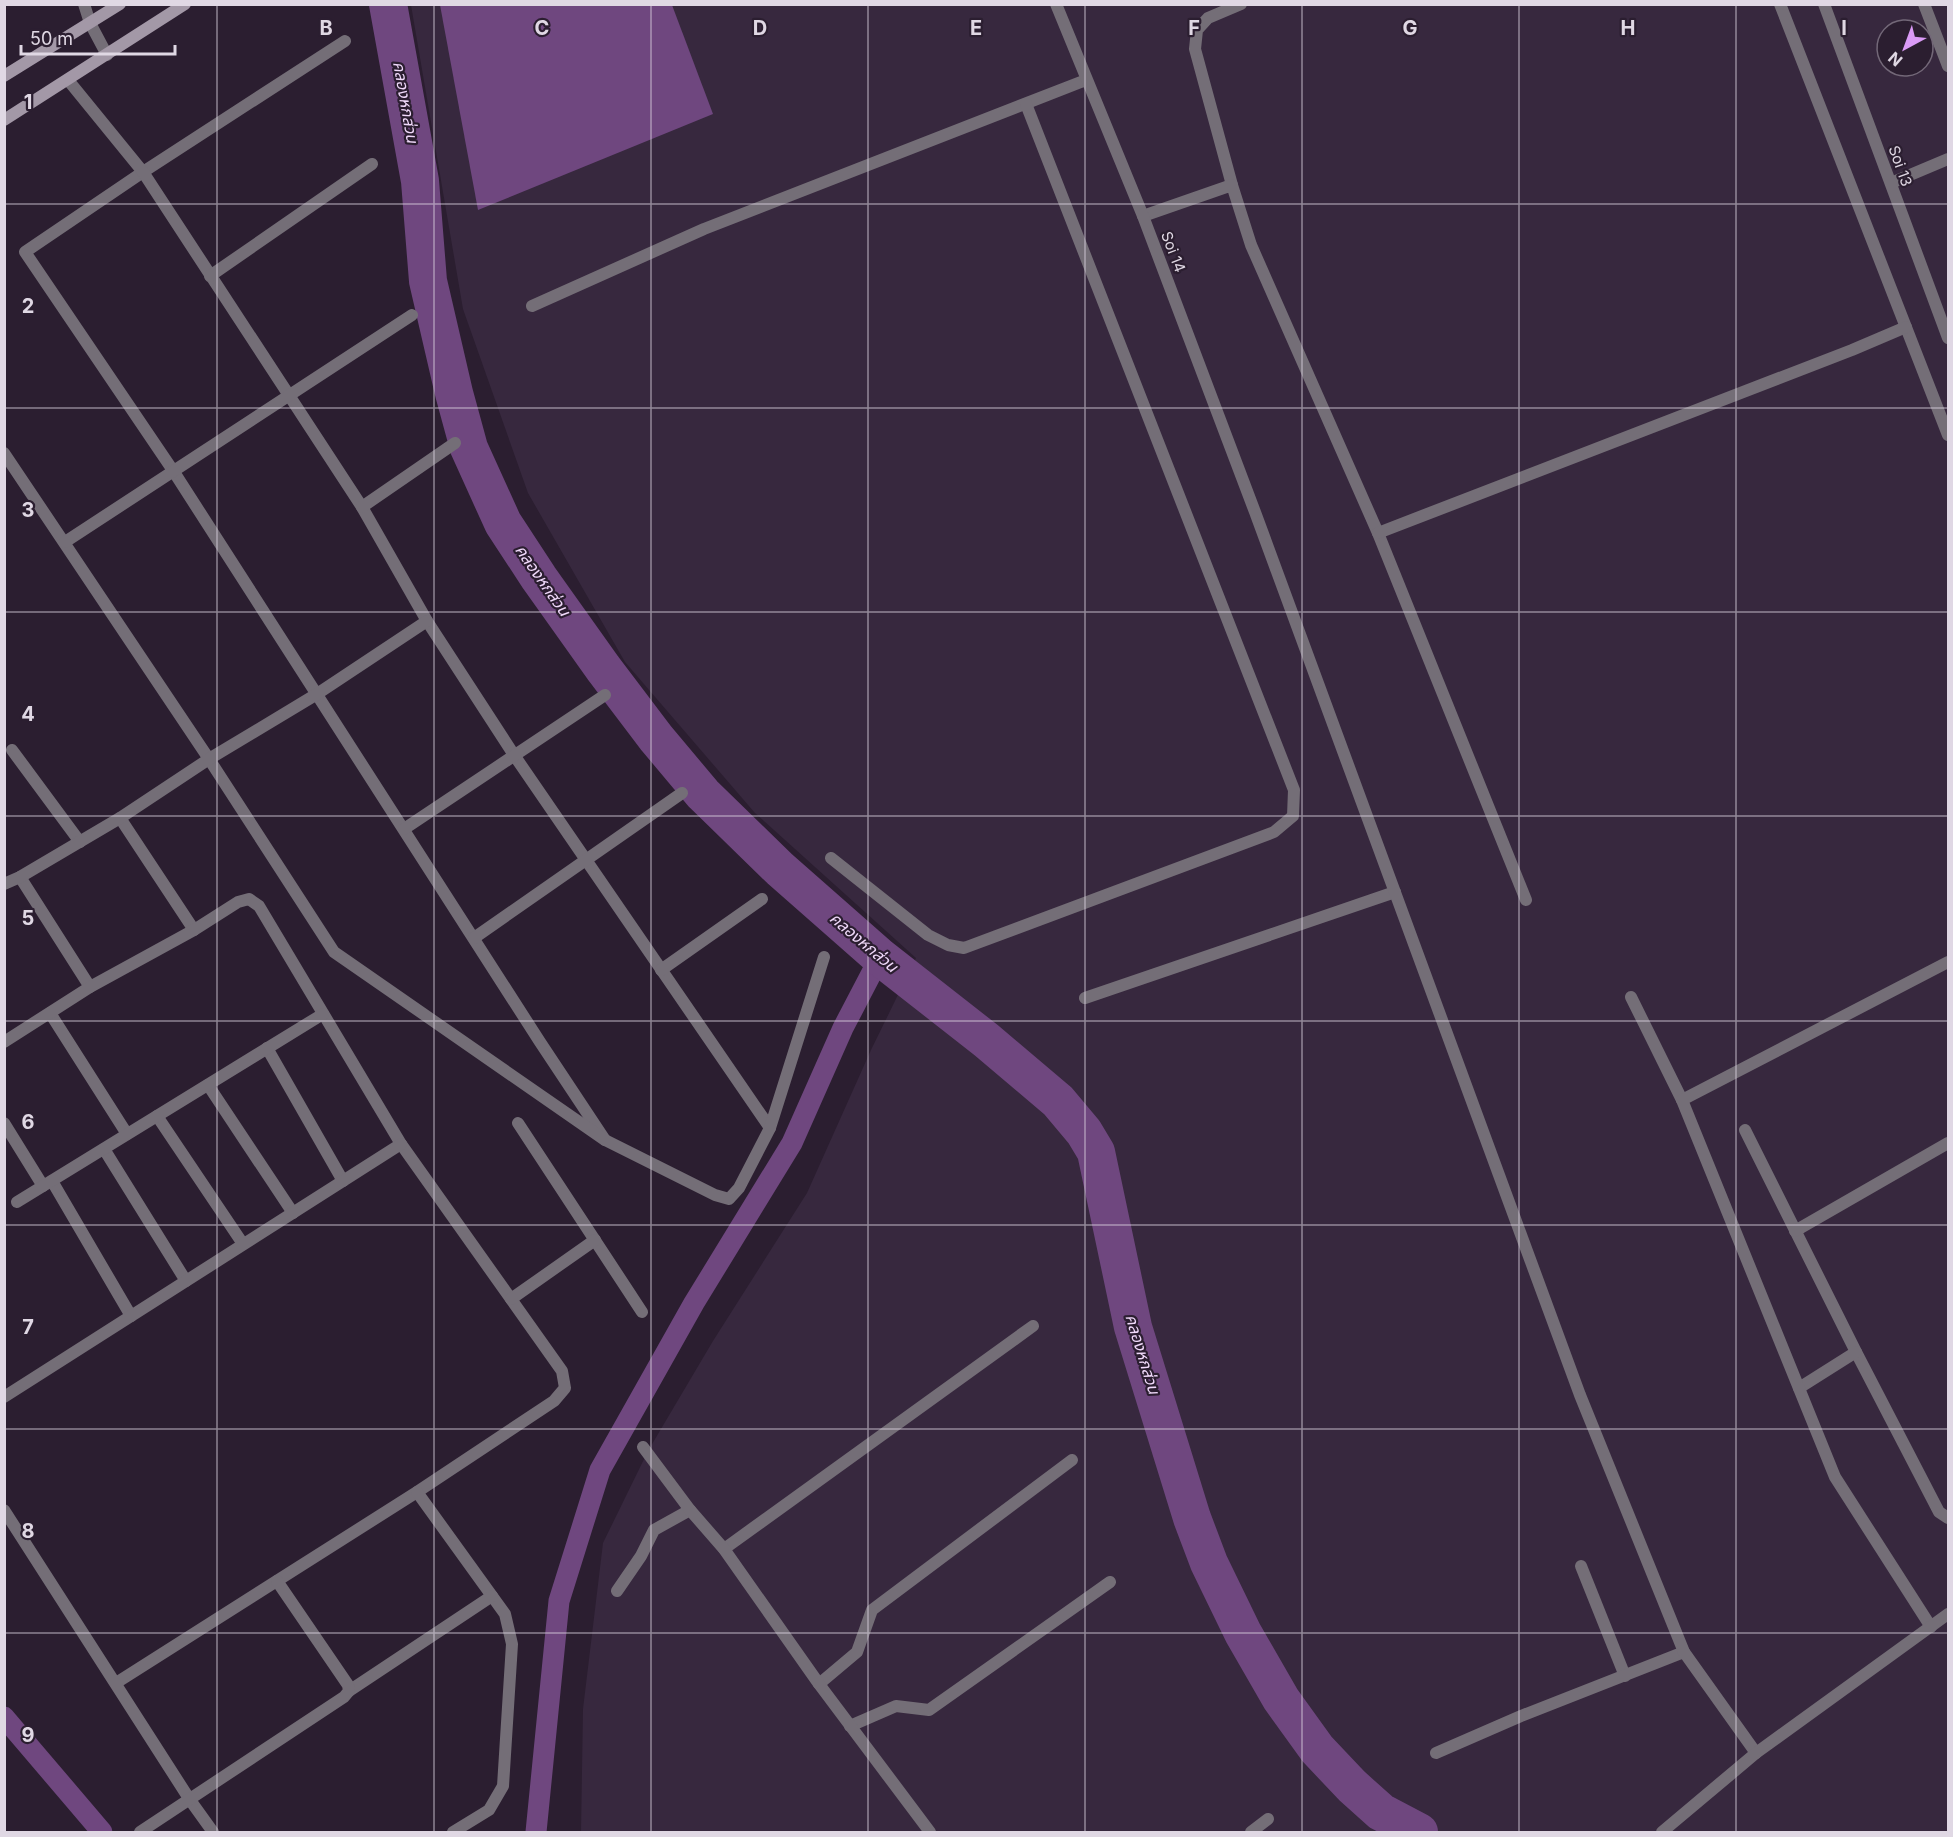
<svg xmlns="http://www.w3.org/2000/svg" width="1953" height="1837" font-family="Inter,'Noto Sans Thai',sans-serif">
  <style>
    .built { fill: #37283e; fill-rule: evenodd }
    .water { fill: #6f477f }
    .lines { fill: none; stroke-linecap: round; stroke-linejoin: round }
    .canal { stroke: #6f477f; stroke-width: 21 }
    .river { stroke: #6f477f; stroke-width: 38 }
    .service { stroke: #746e77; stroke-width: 12 }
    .minor { stroke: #746e77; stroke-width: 12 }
    .secondary { stroke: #a398a7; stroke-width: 12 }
    .grid { fill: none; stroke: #e0d8e4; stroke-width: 1.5; stroke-opacity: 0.55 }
    .labels { text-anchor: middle; stroke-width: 4.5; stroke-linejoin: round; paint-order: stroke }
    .street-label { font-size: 15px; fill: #e0d8e4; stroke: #2b1e30 }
    .water-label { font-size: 16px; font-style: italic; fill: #f0d9fa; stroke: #2b1e30 }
    .grid-label { font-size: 20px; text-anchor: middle; font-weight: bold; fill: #e0d8e4; stroke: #2b1e30; stroke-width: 4.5; stroke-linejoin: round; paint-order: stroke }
  </style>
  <rect width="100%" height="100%" fill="#2b1e30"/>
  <path class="built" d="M411,5H1948V1832H581L583,1709L603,1543L648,1451L671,1412L713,1341L807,1193L871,1050L916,958L755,813L625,662L528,493L463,309ZM1887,30H1923V66H1887Z"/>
  <path class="water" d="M440,5H672L713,114L478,210Z"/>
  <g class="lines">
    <g class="canal">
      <path d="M4,1717L102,1832"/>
      <path d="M536,1832L559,1601L600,1470L694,1303L792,1143L843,1028L880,957"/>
    </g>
    <path class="river" d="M388,4L420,181L428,281L454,393L469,448L503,523L539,578L603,668L656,738L703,794L780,869L880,957L986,1040L1058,1101L1084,1132L1096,1152L1133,1327L1192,1518L1209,1563L1243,1633L1281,1699L1317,1749L1352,1786L1381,1812L1419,1832"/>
    <g class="service">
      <path d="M1780,4L1948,435"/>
      <path d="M1924,4L1948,66"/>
      <path d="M1891,183L1948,159"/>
      <path d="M1232,185L1195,49L1197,30L1208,18L1241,4"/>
      <path d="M1143,216L1232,185L1251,245L1378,533L1526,900"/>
      <path d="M532,306L704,229L1086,80"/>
      <path d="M1378,533L1852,350L1906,327"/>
      <path d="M12,750L80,842"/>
      <path d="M831,858L928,935L948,945L964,948L1274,832L1293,816L1294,790L1026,104"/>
      <path d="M1631,997L1682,1100"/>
      <path d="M1085,998L1395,892"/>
      <path d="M1745,1130L1856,1352L1939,1512L1948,1518"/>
      <path d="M1795,1231L1948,1143"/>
      <path d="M1799,1388L1856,1352"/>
      <path d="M724,1549L1033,1326"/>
      <path d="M1581,1566L1625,1676"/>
      <path d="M617,1591L641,1556L654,1530L690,1510"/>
      <path d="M1931,1627L1835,1477L1682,1100L1948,962"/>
      <path d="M819,1684L857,1652L872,1610L1072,1460"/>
      <path d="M850,1726L896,1706L929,1710L1110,1582"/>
      <path d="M1436,1753L1521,1716L1684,1652"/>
      <path d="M1251,1832L1268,1819"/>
    </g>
    <g class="minor">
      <path d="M84,4L90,23L107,55"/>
      <path d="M1056,4L1143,216L1255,512L1580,1395L1684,1652L1756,1753"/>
      <path d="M1824,4L1948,338"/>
      <path d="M345,41L143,172L25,252L174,472L540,1042L605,1140"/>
      <path d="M68,80L143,172L362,507L427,621L514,755L770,1128"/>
      <path d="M210,276L372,164"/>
      <path d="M4,453L209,759L334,952L605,1140L715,1195L729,1199L739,1188L770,1128L824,957"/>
      <path d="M362,507L455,443"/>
      <path d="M65,542L412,315"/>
      <path d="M120,818L194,930"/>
      <path d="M404,829L605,695"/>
      <path d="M20,877L90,987"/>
      <path d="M4,884L20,877L120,818L209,759L317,694L427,621"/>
      <path d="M474,938L682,793"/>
      <path d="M661,970L762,899"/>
      <path d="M50,1013L127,1134"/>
      <path d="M4,1042L90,987L194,930L238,902L249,899L259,906L401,1144L562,1371L565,1388L554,1401L417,1492L116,1683"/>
      <path d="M267,1048L343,1181"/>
      <path d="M208,1085L293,1213"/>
      <path d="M157,1116L243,1244"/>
      <path d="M4,1123L43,1186"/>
      <path d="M518,1123L642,1312"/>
      <path d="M104,1149L186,1281"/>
      <path d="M52,1181L131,1316"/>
      <path d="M17,1202L323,1014"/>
      <path d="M511,1299L595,1240"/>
      <path d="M4,1397L401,1144"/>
      <path d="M643,1447L690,1510L724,1549L819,1684L930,1832"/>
      <path d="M417,1492L505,1614L512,1644L503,1786L489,1810L453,1832"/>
      <path d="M4,1510L190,1800L213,1832"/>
      <path d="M349,1691L492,1596"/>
      <path d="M140,1832L344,1697L349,1691L348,1685L277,1581"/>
      <path d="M1662,1832L1756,1753L1948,1614"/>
    </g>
    <g class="secondary">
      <path d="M4,76L120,4"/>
      <path d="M4,120L185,4"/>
    </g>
  </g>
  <path class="grid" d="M217,4V1832M434,4V1832M651,4V1832M868,4V1832M1085,4V1832M1302,4V1832M1519,4V1832M1736,4V1832M4,204H1948M4,408H1948M4,612H1948M4,816H1948M4,1021H1948M4,1225H1948M4,1429H1948M4,1633H1948"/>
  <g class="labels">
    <g class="street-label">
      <text transform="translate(1900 166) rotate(70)" y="5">Soi 13</text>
      <text transform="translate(1173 252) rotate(69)" y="5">Soi 14</text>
    </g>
    <g class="water-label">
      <text transform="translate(406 102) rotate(80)" y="6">คลองหกส่วน</text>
      <text transform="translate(543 580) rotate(55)" y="6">คลองหกส่วน</text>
      <text transform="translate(864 942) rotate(40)" y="6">คลองหกส่วน</text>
      <text transform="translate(1143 1354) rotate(73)" y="6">คลองหกส่วน</text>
    </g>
  </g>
  <g class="grid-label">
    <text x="326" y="35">B</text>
    <text x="542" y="35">C</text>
    <text x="760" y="35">D</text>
    <text x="976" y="35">E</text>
    <text x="1194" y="35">F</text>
    <text x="1410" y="35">G</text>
    <text x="1628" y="35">H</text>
    <text x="1844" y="35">I</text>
    <text x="28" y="109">1</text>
    <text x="28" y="313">2</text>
    <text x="28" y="517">3</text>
    <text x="28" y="721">4</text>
    <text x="28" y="925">5</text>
    <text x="28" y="1129">6</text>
    <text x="28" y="1334">7</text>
    <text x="28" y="1538">8</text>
    <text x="28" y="1742">9</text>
  </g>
  <rect width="1953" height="1837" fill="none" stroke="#e0d8e4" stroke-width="12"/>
  <g transform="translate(1905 48) rotate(221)"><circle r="28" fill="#2b1e30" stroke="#736878" stroke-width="1.5"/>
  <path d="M0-4.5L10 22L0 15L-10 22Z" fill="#da9af6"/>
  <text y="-9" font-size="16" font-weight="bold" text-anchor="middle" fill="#e0d8e4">N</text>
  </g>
  <path d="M21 45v9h154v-9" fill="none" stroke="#e0d8e4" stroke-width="3"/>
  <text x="30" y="45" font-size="18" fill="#e0d8e4" stroke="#2b1e30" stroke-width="4.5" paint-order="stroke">50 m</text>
</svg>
